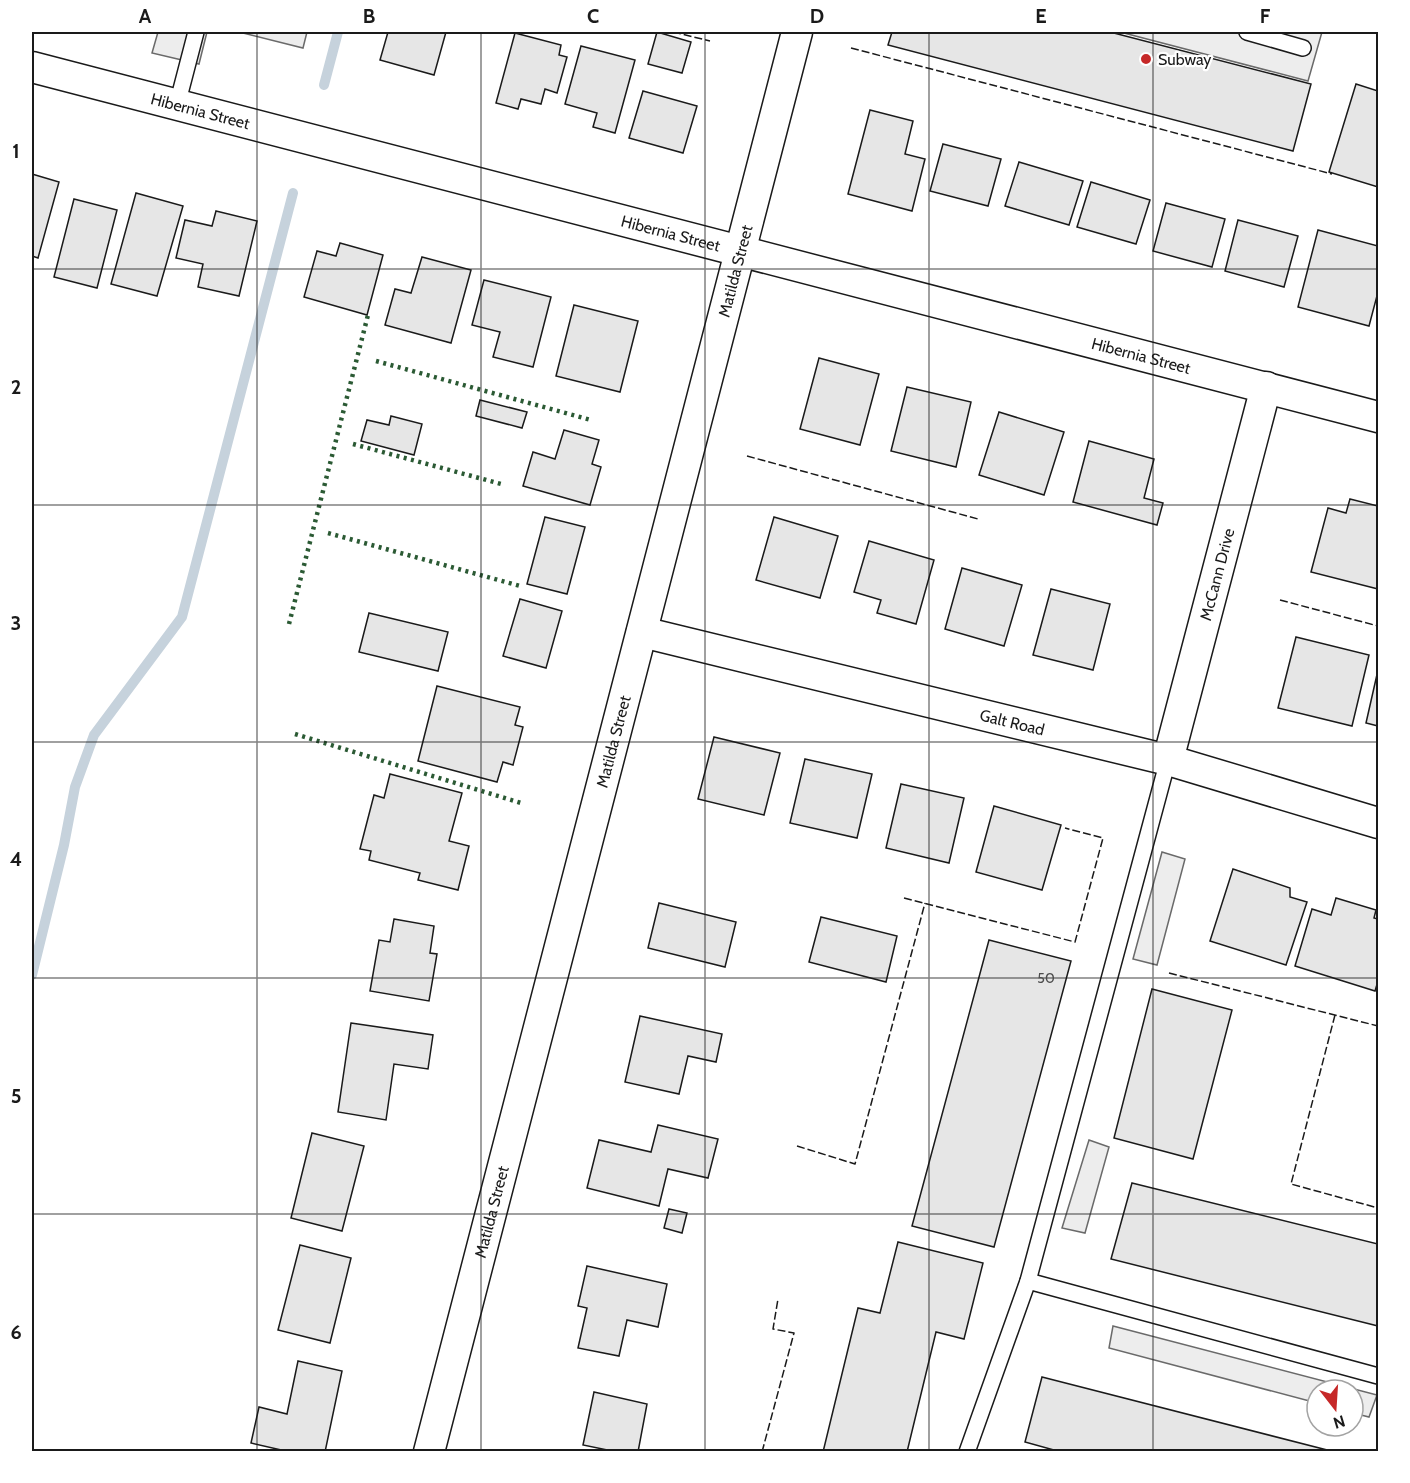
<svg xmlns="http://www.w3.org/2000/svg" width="1410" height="1483" font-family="Cabin,sans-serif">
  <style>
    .parking { fill: #ededed; stroke: #6a6a6a; stroke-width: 1.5 }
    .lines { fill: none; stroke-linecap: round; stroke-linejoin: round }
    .stream { stroke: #c6d2dc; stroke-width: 10 }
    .building { fill: #e6e6e6; stroke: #1a1a1a; stroke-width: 1.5 }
    .lane-casing { stroke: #1a1a1a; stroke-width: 18 }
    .street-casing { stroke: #1a1a1a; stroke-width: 33 }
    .lane { stroke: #fff; stroke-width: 15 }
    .street { stroke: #fff; stroke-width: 30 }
    .hedge { stroke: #2b5a34; stroke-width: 4.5; stroke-dasharray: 3 4.5; stroke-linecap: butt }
    .fence { stroke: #1a1a1a; stroke-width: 1.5; stroke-dasharray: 8 3; stroke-linecap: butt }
    .grid { fill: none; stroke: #1a1a1a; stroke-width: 1.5; stroke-opacity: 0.55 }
    .poi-dot { fill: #c62828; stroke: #fff; stroke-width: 2 }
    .labels { text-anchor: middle; stroke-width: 4.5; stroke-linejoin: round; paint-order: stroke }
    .number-label { font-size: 14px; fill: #4d4d4d }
    .poi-label { font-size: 16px; fill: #1a1a1a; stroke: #fff; text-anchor: start }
    .street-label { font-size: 16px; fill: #1a1a1a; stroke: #fff }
    .neatline { fill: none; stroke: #1a1a1a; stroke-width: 2 }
    .grid-label { font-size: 20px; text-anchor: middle; font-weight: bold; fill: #1a1a1a }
  </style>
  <rect width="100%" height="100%" fill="#fff"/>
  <g class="parking">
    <path d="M158,32H207L199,64L152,53Z"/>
    <path d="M239,32H307L303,48Z"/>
    <path d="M1120,32H1322L1308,81Z"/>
    <path d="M1162,852L1185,859L1157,965L1133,959Z"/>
    <path d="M1089,1140L1109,1147L1085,1233L1062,1228Z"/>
    <path d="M1113,1326L1377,1395L1369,1417L1353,1413V1390H1317V1403L1109,1348Z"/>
  </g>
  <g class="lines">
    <g class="stream">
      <path d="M324,85L338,32"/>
      <path d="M32,975L64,845L75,787L94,735L182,617L293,193"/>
    </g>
  </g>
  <g class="building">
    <path d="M388,32H446L434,75L380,60Z"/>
    <path d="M657,32L691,42L682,73L648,64Z"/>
    <path d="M892,32H1110L1311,84L1293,151L888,45Z"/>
    <path d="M515,33L561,45L559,55L567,57L557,93L545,89L541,104L521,99L518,109L496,103Z"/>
    <path d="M581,46L635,60L615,133L593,127L597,113L565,104Z"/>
    <path d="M1356,84L1378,91V187L1329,172Z"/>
    <path d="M643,91L697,106L683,153L629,138Z"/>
    <path d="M870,110L913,121L905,154L925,159L912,211L848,194Z"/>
    <path d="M943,144L1001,159L988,206L930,191Z"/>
    <path d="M1019,162L1083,181L1069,225L1005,206Z"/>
    <path d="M32,174L59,182L38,258L32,256Z"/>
    <path d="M1091,182L1150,200L1136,244L1077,227Z"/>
    <path d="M136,193L183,206L157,296L111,284Z"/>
    <path d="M74,199L117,210L97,288L54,277Z"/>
    <path d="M1166,203L1225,219L1212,267L1153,251Z"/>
    <path d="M216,211L257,221L239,296L198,287L203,264L176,258L185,220L212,226Z"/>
    <path d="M1238,220L1298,236L1284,287L1225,271Z"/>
    <path d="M1318,230L1378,246V292L1369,326L1298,307Z"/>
    <path d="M340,243L383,255L367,315L304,297L317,251L336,256Z"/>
    <path d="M422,257L471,270L451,343L385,325L395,289L411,293Z"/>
    <path d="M484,280L551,297L533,367L493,357L500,332L472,325Z"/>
    <path d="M574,305L638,321L620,392L556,376Z"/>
    <path d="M819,358L879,374L860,445L800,429Z"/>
    <path d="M907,387L971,402L956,467L891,451Z"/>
    <path d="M480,400L527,412L522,428L476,416Z"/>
    <path d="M999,412L1064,432L1044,495L979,475Z"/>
    <path d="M391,416L422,424L414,455L361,441L367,420L389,425Z"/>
    <path d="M564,430L599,440L592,464L601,467L590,505L523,486L533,452L555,459Z"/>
    <path d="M1089,441L1154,459L1144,498L1163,503L1157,525L1073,502Z"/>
    <path d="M1350,499L1378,506V589L1311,572L1328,508L1346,513Z"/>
    <path d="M545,517L585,527L567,594L527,584Z"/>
    <path d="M774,517L838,536L820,598L756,580Z"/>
    <path d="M869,541L934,560L916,624L877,613L881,600L854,592Z"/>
    <path d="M962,568L1022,585L1004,646L945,629Z"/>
    <path d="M1051,589L1110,604L1093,670L1033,655Z"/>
    <path d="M520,599L562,611L546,668L503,656Z"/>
    <path d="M369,613L448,632L438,671L359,652Z"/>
    <path d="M1296,637L1369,655L1352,726L1278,708Z"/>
    <path d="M1378,670V726L1366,723Z"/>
    <path d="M437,686L520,707L515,725L523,727L513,765L503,762L497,782L418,761Z"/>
    <path d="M714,737L780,753L764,815L698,799Z"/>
    <path d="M805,759L872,774L857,838L790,823Z"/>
    <path d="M390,774L462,793L449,841L469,846L458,890L418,880L420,873L369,860L371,851L360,849L374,795L384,798Z"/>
    <path d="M901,784L964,798L949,863L886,848Z"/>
    <path d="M994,806L1061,825L1042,890L976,872Z"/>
    <path d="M1233,869L1290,888V897L1307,902L1286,965L1210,941Z"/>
    <path d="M1336,898L1376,910L1374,918L1378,919V981L1375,991L1295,966L1312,909L1331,915Z"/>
    <path d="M659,903L736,922L725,967L648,948Z"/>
    <path d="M821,917L897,936L886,982L809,962Z"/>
    <path d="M394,919L434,926L430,953L437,954L429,1001L370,991L379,940L390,942Z"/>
    <path d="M989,940L1071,961L994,1247L912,1226Z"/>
    <path d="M1152,989L1232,1010L1193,1159L1114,1138Z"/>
    <path d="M640,1016L722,1034L716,1062L688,1056L679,1094L625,1082Z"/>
    <path d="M351,1023L433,1035L428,1069L394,1064L386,1120L338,1112Z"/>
    <path d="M658,1125L718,1139L708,1178L668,1169L659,1206L587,1188L599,1140L651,1152Z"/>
    <path d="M312,1133L364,1146L342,1231L291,1218Z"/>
    <path d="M1132,1183L1378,1244V1326L1111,1259Z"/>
    <path d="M669,1209L687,1213L682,1233L664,1228Z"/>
    <path d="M898,1242L983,1263L964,1339L936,1332L907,1452H823L858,1308L880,1313Z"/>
    <path d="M300,1245L351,1258L330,1343L278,1330Z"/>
    <path d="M587,1266L667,1284L658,1327L627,1320L619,1356L578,1348L587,1308L578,1306Z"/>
    <path d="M298,1361L342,1371L325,1452H290L251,1443L259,1407L287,1414Z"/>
    <path d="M1042,1377L1335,1452H1061L1025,1442Z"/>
    <path d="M594,1392L647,1404L638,1452H617L583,1445Z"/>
  </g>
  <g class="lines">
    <g class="lane-casing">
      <g id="lane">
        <path d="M1247,32L1303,48"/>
        <path d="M177,105L196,32"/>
        <path d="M1028,1281L1378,1376"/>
        <path d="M967,1452L1028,1281L1168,760"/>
      </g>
    </g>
    <g class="street-casing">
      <g id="street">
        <path id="s1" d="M32,67L1378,417"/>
        <path id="s2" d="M642,632L1168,760L1378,823"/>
        <path id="s3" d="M1168,760L1266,387"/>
        <path id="s4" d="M429,1452L797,32"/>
      </g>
    </g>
    <use href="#lane" class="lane"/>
    <use href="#street" class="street"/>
    <g class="hedge">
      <path d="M376,361L591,420"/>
      <path d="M353,444L505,485"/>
      <path d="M328,533L520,586"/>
      <path d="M289,624L368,315"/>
      <path d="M295,734L521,803"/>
    </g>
    <g class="fence">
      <path d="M673,32L710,41"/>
      <path d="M851,48L1332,174"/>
      <path d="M747,456L978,519"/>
      <path d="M1280,600L1378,626"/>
      <path d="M904,898L1075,942L1103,838L1065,828"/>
      <path d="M1169,973L1378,1026"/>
      <path d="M1335,1015L1291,1184L1378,1208"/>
      <path d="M797,1146L855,1164L925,903"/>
      <path d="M762,1452L794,1333L773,1329L778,1299"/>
    </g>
  </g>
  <path class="grid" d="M257,32V1452M481,32V1452M705,32V1452M929,32V1452M1153,32V1452M32,269H1378M32,505H1378M32,742H1378M32,978H1378M32,1214H1378"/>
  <circle class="poi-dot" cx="1146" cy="59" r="6"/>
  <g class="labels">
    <g class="number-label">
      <text x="1046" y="983">50</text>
    </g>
    <g class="poi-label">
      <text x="1158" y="65">Subway</text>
    </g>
    <g class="street-label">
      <text dy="6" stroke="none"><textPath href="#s1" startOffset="174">Hibernia Street</textPath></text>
      <text dy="6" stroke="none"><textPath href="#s1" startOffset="660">Hibernia Street</textPath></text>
      <text dy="6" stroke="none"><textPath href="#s4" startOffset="1220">Matilda Street</textPath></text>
      <text dy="6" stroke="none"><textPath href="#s1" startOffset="1146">Hibernia Street</textPath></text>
      <text dy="6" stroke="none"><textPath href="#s3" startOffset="192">McCann Drive</textPath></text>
      <text dy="6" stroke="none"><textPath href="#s2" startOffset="381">Galt Road</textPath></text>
      <text dy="6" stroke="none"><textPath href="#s4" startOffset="734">Matilda Street</textPath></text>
      <text dy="6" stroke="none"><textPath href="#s4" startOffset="248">Matilda Street</textPath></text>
    </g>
  </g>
  <rect width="1410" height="1483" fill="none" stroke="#ffffff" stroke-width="66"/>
  <g transform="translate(1335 1408) rotate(163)"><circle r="28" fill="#ffffff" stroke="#a3a3a3" stroke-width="1.5"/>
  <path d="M0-4.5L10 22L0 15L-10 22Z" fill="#c62828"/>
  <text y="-9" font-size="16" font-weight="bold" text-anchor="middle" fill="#1a1a1a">N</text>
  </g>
  <rect x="33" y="33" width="1344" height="1417" class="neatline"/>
  <g class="grid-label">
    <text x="145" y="23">A</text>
    <text x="369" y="23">B</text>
    <text x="593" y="23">C</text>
    <text x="817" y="23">D</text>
    <text x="1041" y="23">E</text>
    <text x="1265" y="23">F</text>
    <text x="16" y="158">1</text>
    <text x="16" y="394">2</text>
    <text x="16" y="630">3</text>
    <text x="16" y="866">4</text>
    <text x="16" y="1103">5</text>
    <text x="16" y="1339">6</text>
  </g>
</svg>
